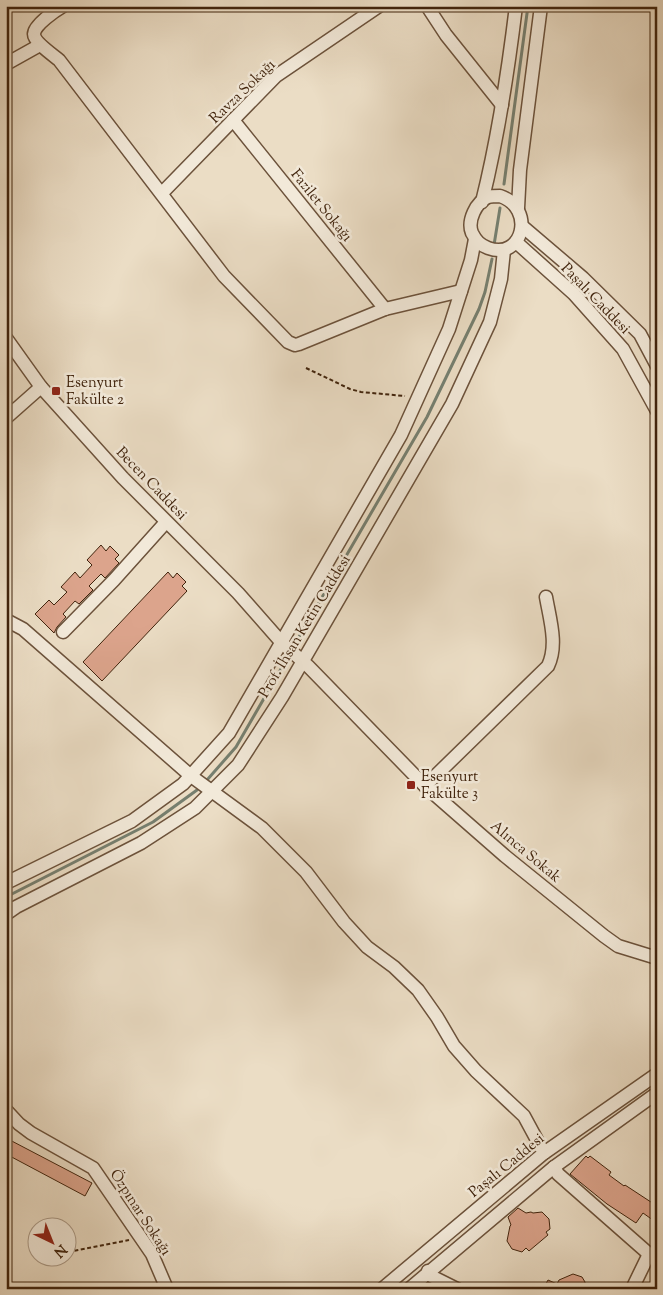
<svg xmlns="http://www.w3.org/2000/svg" width="663" height="1295" font-family="'Sorts Mill Goudy',serif">
  <style>
    .lines { fill: none; stroke-linecap: round; stroke-linejoin: round }
    .stream { stroke: #767f6f; stroke-width: 3 }
    .building { fill: #dca48c; stroke: #41240d }
    .minor-casing { stroke: #6c523b; stroke-width: 15 }
    .path { stroke: #41240d; stroke-width: 2; stroke-dasharray: 4 2.5; stroke-linecap: butt }
    .minor { stroke: #f2e9d9; stroke-width: 12 }
    .poi-dot { fill: #8f2418; stroke: #f2e9d9; stroke-width: 2 }
    .labels { text-anchor: middle; stroke-width: 5; stroke-linejoin: round; paint-order: stroke }
    .street-label { font-size: 15px; fill: #41240d; stroke: #f2e9d9 }
    .poi-label { font-size: 15px; fill: #41240d; stroke: #f2e9d9; text-anchor: start }
  </style>
  <rect width="100%" height="100%" fill="#ebddc5"/>
  <filter id="stains"><feTurbulence type="fractalNoise" baseFrequency=".004" numOctaves="4"/><feColorMatrix values="0 0 0 0 .2 0 0 0 0 .09 0 0 0 0 .02 0 0 0 .5 -.17"/></filter>
  <radialGradient id="worn" r=".72"><stop offset=".6" stop-color="#630" stop-opacity="0"/><stop offset="1" stop-color="#630" stop-opacity=".3"/></radialGradient>
  <g class="lines">
    <g class="stream">
      <path d="M504,184L528,6"/>
      <path d="M494,245L500,208"/>
      <path d="M296,642L427,417L479,309L485,292L492,259"/>
      <path d="M207,780L236,747L285,662"/>
      <path d="M6,897L153,822L197,790"/>
    </g>
  </g>
  <g class="building">
    <path d="M101,545L106,551L110,546L119,555L115,559L119,563L105,578L101,574L89,586L93,590L79,604L75,601L63,614L66,617L57,627L54,633L35,614L49,600L54,605L67,592L61,587L75,572L80,578L92,565L87,560Z"/>
    <path d="M168,572L173,578L177,573L186,582L182,586L187,591L102,681L83,662Z"/>
    <path d="M6,1138L92,1183L85,1196L6,1154Z"/>
    <path d="M586,1156L588,1158L590,1156L611,1172L609,1175L624,1186L625,1185L657,1206V1223L643,1213L636,1223L607,1204L570,1174Z"/>
    <path d="M518,1208L526,1213L531,1212L533,1213L542,1212L549,1219L550,1229L546,1232L548,1235L529,1251L526,1248L522,1252L512,1249L507,1241L510,1226L511,1225L508,1217Z"/>
    <path d="M573,1274L582,1277L585,1282V1289H543L548,1280L557,1284L559,1280Z"/>
  </g>
  <g class="lines">
    <g class="minor-casing">
      <g id="minor">
        <path d="M63,6C56,10 34,25 34,34C34,42 53,55 59,60L224,276L288,342L295,345L299,344L385,309L461,291"/>
        <path d="M427,6L446,35L502,105"/>
        <path d="M6,64L40,45"/>
        <path d="M233,120L385,309"/>
        <path d="M162,193L276,76L379,6"/>
        <path d="M500,196C536,208 523,261 488,248C480,245 476,241 472,233C467,221 476,202 488,197C491,196 496,196 500,196Z"/>
        <path d="M482,202C498,138 508,72 516,6"/>
        <path d="M518,208L520,170L541,6"/>
        <path d="M522,226L583,278L640,334L657,366"/>
        <path d="M516,242L574,294L623,349L657,411"/>
        <path d="M6,338L41,387L123,478L238,593L282,643L308,666L425,786L505,856L604,936L618,946L657,958"/>
        <path d="M6,418L41,387"/>
        <path d="M6,620L23,629L191,776L262,828L306,872L344,922L367,947L394,967L418,990L437,1017L454,1046L476,1071L524,1116L544,1153"/>
        <path d="M63,632L114,580L166,522"/>
        <path d="M425,786L548,666C558,645 550,620 546,597"/>
        <path d="M6,883L132,821L183,784L229,733L401,435L449,329L471,260L475,239"/>
        <path d="M6,914L16,907L141,843L195,808L238,765L282,697L452,404L490,322L501,279L504,250"/>
        <path d="M6,1110L19,1124L31,1133L93,1168L152,1254L167,1289"/>
        <path d="M554,1167L558,1174L649,1254L657,1256"/>
        <path d="M428,1271L431,1276L457,1289"/>
        <path d="M382,1289L544,1153L657,1074"/>
        <path d="M409,1289L554,1167L657,1093"/>
        <path d="M632,1289L649,1254"/>
      </g>
    </g>
    <g class="path">
      <path d="M306,368L350,389L361,392L405,396"/>
      <path d="M68,1252L129,1240"/>
    </g>
    <use href="#minor" class="minor"/>
  </g>
  <g class="poi-dot">
    <rect x="51" y="386" width="10" height="10" rx="2.5"/>
    <rect x="406" y="780" width="10" height="10" rx="2.5"/>
  </g>
  <g class="labels">
    <g class="street-label">
      <text transform="translate(242 91) rotate(-44)" y="5">Ravza Sokağı</text>
      <text transform="translate(322 205) rotate(51)" y="5">Fazilet Sokağı</text>
      <text transform="translate(596 298) rotate(46)" y="5">Paşalı Caddesi</text>
      <text transform="translate(152 483) rotate(46)" y="5">Becen Caddesi</text>
      <text transform="translate(304 626) rotate(-59)" y="5">Prof. İhsan Ketin Caddesi</text>
      <text transform="translate(526 851) rotate(40)" y="5">Alınca Sokak</text>
      <text transform="translate(506 1165) rotate(-39)" y="5">Paşalı Caddesi</text>
      <text transform="translate(141 1212) rotate(57)" y="5">Özpınar Sokağı</text>
    </g>
    <g class="poi-label">
      <text x="66" y="387">Esenyurt<tspan x="66" dy="17">Fakülte 2</tspan></text>
      <text x="421" y="781">Esenyurt<tspan x="421" dy="17">Fakülte 3</tspan></text>
    </g>
  </g>
  <rect width="663" height="1295" fill="none" stroke="#ebddc5" stroke-width="25"/>
  <rect x="8" y="8" width="648" height="1280" fill="none" stroke="#41240d" stroke-width="2.5"/>
  <rect x="12" y="12" width="638" height="1270" fill="none" stroke="#41240d"/>
  <g transform="translate(52 1242) rotate(137)"><circle r="24" fill="#f2e9d9" stroke="#ab9a87"/>
  <path d="M0-4L9 19L0 12L-9 19Z" fill="#8f2418"/>
  <text y="-8" font-size="14" font-weight="bold" text-anchor="middle" fill="#41240d">N</text>
  </g>
  <rect width="100%" height="100%" filter="url(#stains)"/>
  <rect width="100%" height="100%" fill="url(#worn)"/>
</svg>
